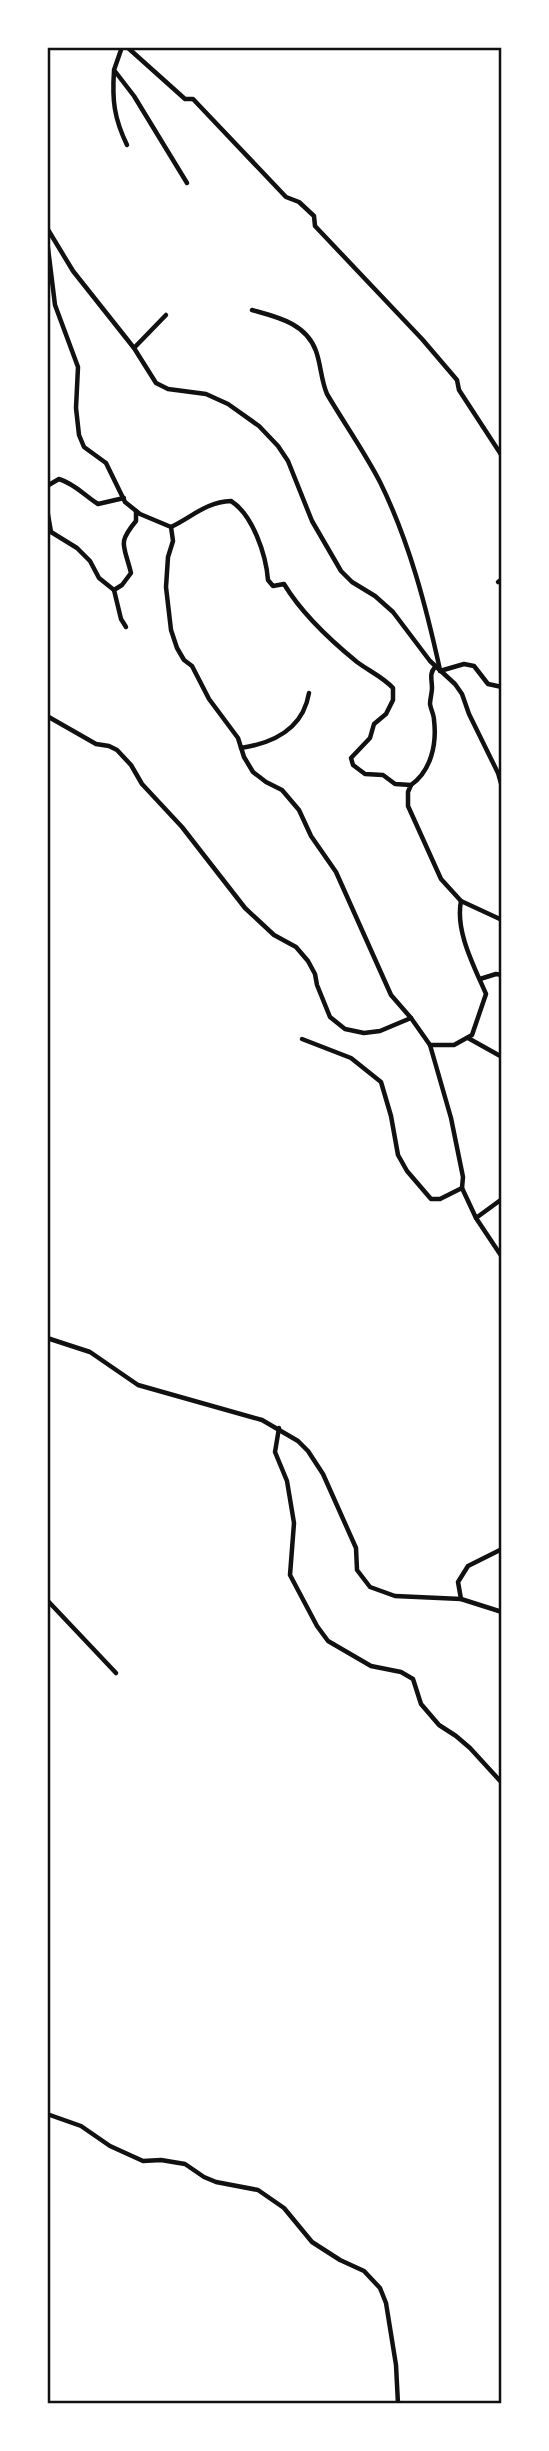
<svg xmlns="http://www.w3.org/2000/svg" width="549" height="2451" font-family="Inter,sans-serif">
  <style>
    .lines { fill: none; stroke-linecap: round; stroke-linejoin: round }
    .minor { stroke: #111; stroke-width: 4.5 }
    .neatline { fill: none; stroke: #111; stroke-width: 2.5 }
  </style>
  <rect width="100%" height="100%" fill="#fff"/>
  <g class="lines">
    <g class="minor">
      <path d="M122,47L114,70L134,96L187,183"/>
      <path d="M127,47L185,99H193L286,197L299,202L314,216L315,226L422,339L457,380L459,390L502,456"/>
      <path d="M114,71C112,100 114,118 127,145"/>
      <path d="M47,228L73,271L134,348L156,383L168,389L206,394L228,404L259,426L278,446L288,461L312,521L341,571L352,582L375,596L393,612L430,661L455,684L462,694L469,714L498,773L502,787"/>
      <path d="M47,240L55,305L78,367L76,408L79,435L84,447L106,463L125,502L140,514L171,527L173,541L168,557L166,587L171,630L177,648L184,660L192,666L209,699L238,738L244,757L253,772L266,782L282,790L299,810L311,836L336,872L391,995L411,1018L430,1045L451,1118L463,1177L462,1188L476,1218L502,1257"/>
      <path d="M252,310C277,317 306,323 316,351C321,365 321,380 327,394C344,423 364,451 380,482C409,541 426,606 440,670"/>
      <path d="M134,348L166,315"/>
      <path d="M47,486L59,479C75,484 84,495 98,504L124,498"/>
      <path d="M47,509L51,532"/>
      <path d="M171,527C192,517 206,502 231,501C253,515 266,555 268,580L273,586L284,584C302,614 330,640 357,662C369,671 383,677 393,688V700L386,714L374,724L370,738L351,758L353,765L365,774L383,775L395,784L411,785L408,792V806L441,879L461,901L502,920"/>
      <path d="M51,532L77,548L90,561L99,578L114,590"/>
      <path d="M498,582L502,579"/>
      <path d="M126,627L121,619L114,590L122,585L131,573C124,544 117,544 136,521V511"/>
      <path d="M440,671L464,664L474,666L488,684L502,687"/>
      <path d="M47,716L96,744L109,746L117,750L131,765L142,784L182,827L245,908L274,935L296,947L308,961L315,974L317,985L330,1017L345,1029L364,1033L380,1031L411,1018"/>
      <path d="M241,748C274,743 303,729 309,693"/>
      <path d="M411,785C431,771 437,744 434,720C434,715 431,710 430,704C430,699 432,693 432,688C432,679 429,674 435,667"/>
      <path d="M480,979L496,974L502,975"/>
      <path d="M468,1038L502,1057"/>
      <path d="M302,1039L351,1058L381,1082L391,1116L398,1155L407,1171L431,1199H440L462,1188"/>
      <path d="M430,1045H454L472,1035L486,994C474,966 455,931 461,901"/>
      <path d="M476,1218L502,1199"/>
      <path d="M47,1338L90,1352L138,1385L262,1420L298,1441L308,1451L323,1474L356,1548L357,1570L370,1587L395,1596L461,1599L502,1612"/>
      <path d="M279,1428L275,1452L287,1481L294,1523L290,1575L317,1626L328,1641L371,1666L401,1672L413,1679L421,1704L439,1725L456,1736L470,1748L502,1783"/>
      <path d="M461,1599L458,1582L468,1566L502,1549"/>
      <path d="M47,1600L116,1673"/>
      <path d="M47,2114L81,2126L110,2146L143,2161L161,2160L185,2164L204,2177L216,2182L258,2190L284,2208L312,2242L340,2260L364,2271L380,2288L386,2303L396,2365L398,2404"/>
    </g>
  </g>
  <rect width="549" height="2451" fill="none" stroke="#ffffff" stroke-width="98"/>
  <rect x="49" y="49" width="451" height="2353" class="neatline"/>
</svg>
